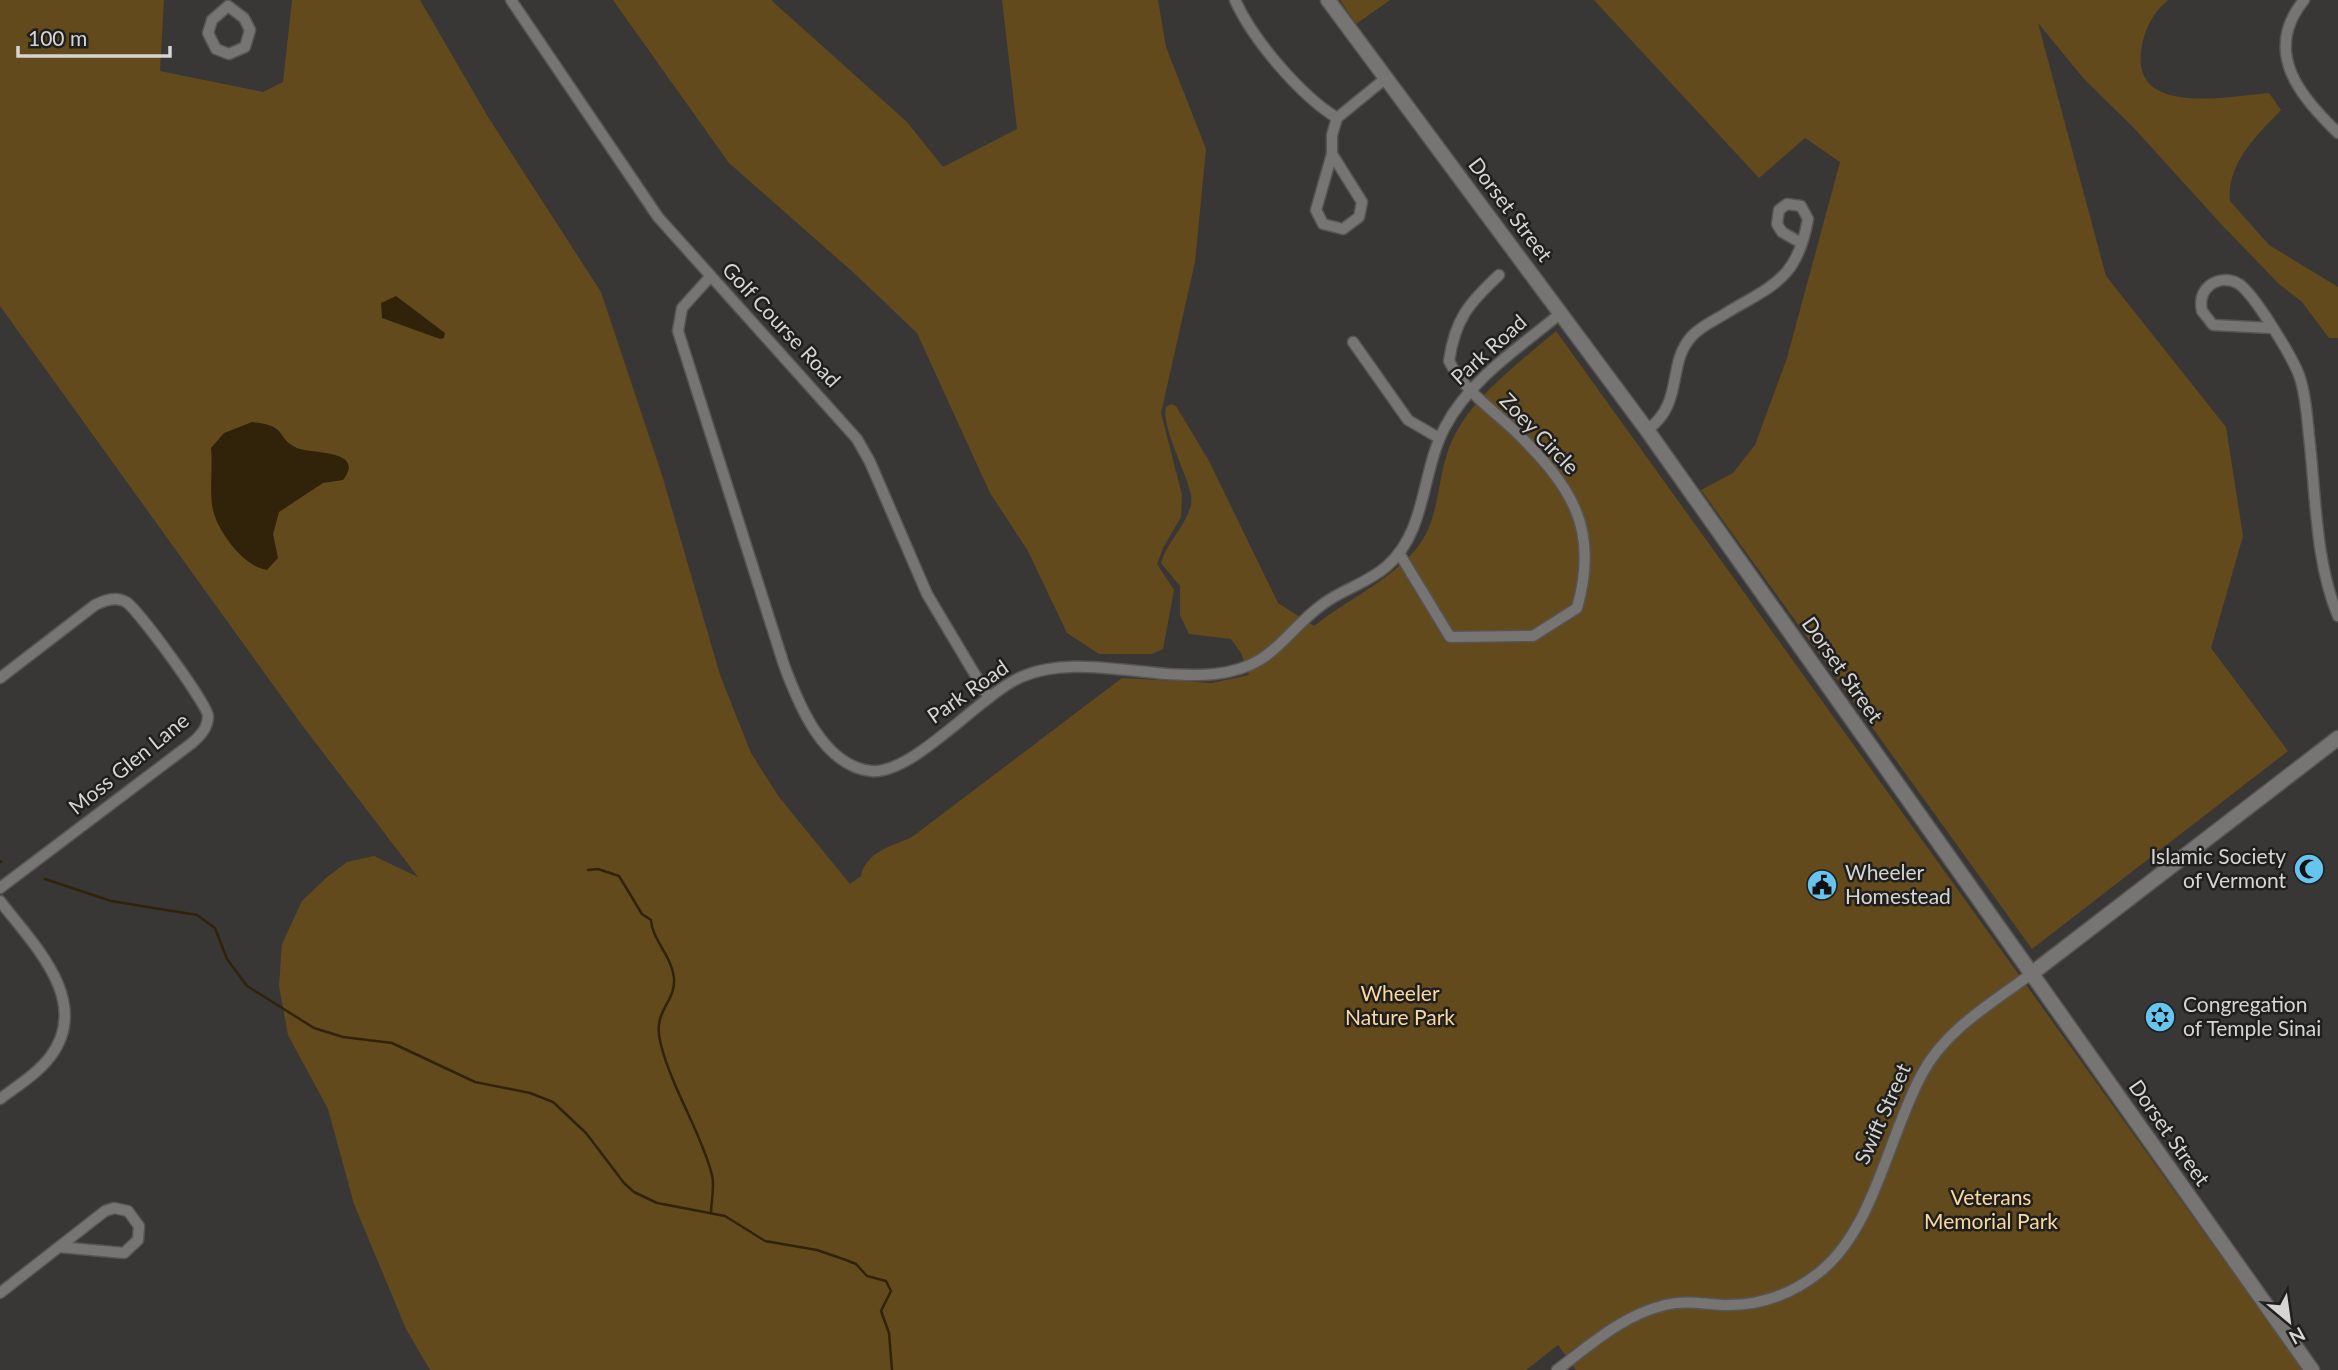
<svg xmlns="http://www.w3.org/2000/svg" width="2338" height="1370" font-family="Lato,sans-serif">
  <style>
    .green { fill: #634a1d }
    .water { fill: #31230a }
    .lines { fill: none; stroke-linecap: round; stroke-linejoin: round }
    .stream { stroke: #31230a; stroke-width: 2.5 }
    .minor-casing { stroke: #575553; stroke-width: 13 }
    .tertiary-casing { stroke: #575553; stroke-width: 17 }
    .minor { stroke: #777573; stroke-width: 10 }
    .tertiary { stroke: #777573; stroke-width: 14 }
    .labels { text-anchor: middle; stroke-width: 5; stroke-linejoin: round; paint-order: stroke }
    .street-label { font-size: 21px; fill: #d6d5d4; stroke: #1f1f1e }
    .poi-label { font-size: 21px; fill: #d6d5d4; stroke: #1f1f1e; text-anchor: start }
    .park-label { font-size: 21px; fill: #fcd89e; stroke: #1f1f1e }
  </style>
  <rect width="100%" height="100%" fill="#383735"/>
  <g class="green">
    <path d="M0,0H164L160,71L263,92L283,82L292,0H420L488,117L601,292L662,475L720,675L751,753L779,797L850,884L861,876C866,851 893,846 912,837L1122,678L1212,683L1249,675L1241,653L1231,639L1189,634L1180,615V586L1161,563C1167,540 1195,517 1191,495C1187,474 1160,423 1166,407L1171,404L1176,406L1209,461L1278,603L1314,626C1348,599 1388,582 1416,549C1441,519 1436,478 1451,443C1470,398 1520,362 1556,331L2303,1370H1576L1558,1345L1526,1370H430L406,1329L354,1204L328,1109L288,1035L279,986L282,944L302,901L326,878L347,862L374,856L418,877L302,725L0,306Z"/>
    <path d="M613,0H771L907,122L943,167L1017,129L1002,0H1158L1166,47L1206,149L1195,262L1161,413L1182,495L1181,517L1163,548L1157,564L1174,590L1163,649L1152,654H1099L1067,633L1028,551L990,493L917,333L854,273L729,163Z"/>
    <path d="M1340,0H1390L1356,24Z"/>
    <path d="M1594,0H2168C2152,13 2143,32 2141,52C2133,117 2229,96 2269,93L2281,110C2258,134 2226,164 2230,201L2269,245L2338,287V338H2329L2302,302L2279,284L2221,224L2133,127L2084,79L2038,23L2106,276L2226,427L2243,536L2211,648L2288,751L2032,949L1701,490L1733,473L1755,445L1787,358L1840,162L1805,138L1759,178Z"/>
  </g>
  <g class="water">
    <path d="M396,296L445,333L444,338L440,339L382,318L381,303Z"/>
    <path d="M252,422C290,426 274,437 297,448C310,454 367,449 343,480L323,483L279,512L273,534L278,558L267,570C244,567 218,532 213,510C209,493 213,467 211,448L224,433Z"/>
  </g>
  <g class="lines">
    <g class="stream">
      <path d="M0,861L1,862"/>
      <path d="M588,870L598,869L619,876L642,914L651,920C652,940 672,956 674,978C676,1004 651,1010 661,1045C673,1091 701,1132 712,1175C715,1186 711,1202 711,1213"/>
      <path d="M45,879L111,901L197,915L215,928L227,959L247,986L314,1028L343,1037L392,1043L475,1082L530,1093L553,1102L586,1133L624,1183L634,1192L657,1203L725,1216L765,1241L817,1250L846,1260L856,1264L867,1276L886,1281L891,1291L881,1311L889,1333L892,1370"/>
    </g>
    <g class="minor-casing">
      <g id="minor">
        <path d="M511,0L658,217L857,439L870,462L927,594L989,698"/>
        <path d="M1235,0C1253,40 1300,95 1337,118"/>
        <path d="M2304,0C2262,52 2300,96 2338,133"/>
        <path d="M228,6L244,18L250,30L245,47L229,54L216,49L208,33L212,20Z"/>
        <path d="M1332,154L1362,202L1359,217L1343,229L1323,224L1316,210L1332,154V135L1337,118L1386,78"/>
        <path d="M710,277L682,308L678,331L784,665C798,703 823,766 871,771C913,775 979,696 1021,677C1076,652 1155,681 1215,674C1275,667 1282,634 1323,604C1343,589 1368,583 1387,566C1427,531 1421,472 1445,427C1470,379 1520,347 1561,313"/>
        <path d="M2271,328L2213,325L2202,311C2200,302 2201,293 2209,286C2217,279 2229,278 2239,284C2254,294 2294,359 2300,378C2306,396 2307,417 2309,436C2316,495 2315,561 2338,616"/>
        <path d="M1353,342L1408,420L1439,438"/>
        <path d="M1647,430C1685,403 1666,364 1692,336C1700,327 1713,321 1723,315C1772,285 1797,281 1808,219L1801,206L1787,204L1779,210L1777,224L1782,232L1801,243"/>
        <path d="M1399,553L1450,637L1533,636L1577,608C1600,528 1571,486 1515,431C1491,408 1465,392 1449,361C1455,319 1469,303 1499,275"/>
        <path d="M0,678L95,605C105,600 116,596 126,602C137,608 208,705 208,716C208,728 200,736 192,743L0,888"/>
        <path d="M0,901C32,943 93,1001 50,1057C37,1074 17,1086 0,1099"/>
        <path d="M0,1293L105,1211L114,1208L128,1211L139,1226L138,1240L124,1253L59,1247"/>
        <path d="M1557,1370C1590,1345 1623,1315 1665,1305C1685,1300 1703,1304 1723,1305C1759,1306 1793,1294 1821,1271C1875,1226 1889,1134 1922,1074C1945,1030 1992,1003 2031,974"/>
      </g>
    </g>
    <g class="tertiary-casing">
      <g id="tertiary">
        <path d="M1328,0L1647,430L2312,1370"/>
        <path d="M2031,974L2338,738"/>
      </g>
    </g>
    <use href="#minor" class="minor"/>
    <use href="#tertiary" class="tertiary"/>
  </g>
  <defs>
    <g id="mosque-disc" transform="scale(1.575)"><circle r="9.5" fill="#66c4ef" stroke="#1f1f1e"/><path d="M3.5-4.9A6 6 0 1 0 3.5 4.9A5 5 0 1 1 3.5-4.9Z" fill="#111"/></g>
    <g id="civic-disc" transform="scale(1.575)"><circle r="9.5" fill="#66c4ef" stroke="#1f1f1e"/><path d="M-.6-6.5H3V-4.5H.6V-3L4-1V1h2V6H-6V1h2V-1L-.6-3ZM-1.2 2.5V6h2.4V2.5Z" fill="#111"/></g>
    <g id="synagogue-disc" transform="scale(1.575)"><circle r="9.5" fill="#66c4ef" stroke="#1f1f1e"/><path d="M0-6.5L5.6 3.2H-5.6ZM0 6.5L5.6-3.2H-5.6Z" fill="#111"/></g>
  </defs>
  <g fill-rule="evenodd">
    <use href="#mosque-disc" x="2309" y="869"/>
    <use href="#civic-disc" x="1822" y="885"/>
    <use href="#synagogue-disc" x="2160" y="1017"/>
  </g>
  <g class="labels">
    <g class="street-label">
      <text transform="translate(1510 210) rotate(53)" y="7">Dorset Street</text>
      <text transform="translate(781 325) rotate(47)" y="7">Golf Course Road</text>
      <text transform="translate(1489 350) rotate(-42)" y="7">Park Road</text>
      <text transform="translate(1539 434) rotate(46)" y="7">Zoey Circle</text>
      <text transform="translate(1842 670) rotate(55)" y="7">Dorset Street</text>
      <text transform="translate(968 692) rotate(-35)" y="7">Park Road</text>
      <text transform="translate(129 764) rotate(-39)" y="7">Moss Glen Lane</text>
      <text transform="translate(1883 1114) rotate(-66)" y="7">Swift Street</text>
      <text transform="translate(2169 1133) rotate(55)" y="7">Dorset Street</text>
    </g>
    <g class="poi-label">
      <text x="2286" y="864" text-anchor="end">Islamic Society<tspan x="2286" dy="24">of Vermont</tspan></text>
      <text x="1845" y="880">Wheeler<tspan x="1845" dy="24">Homestead</tspan></text>
      <text x="2183" y="1012">Congregation<tspan x="2183" dy="24">of Temple Sinai</tspan></text>
    </g>
    <g class="park-label">
      <text x="1400" y="1001">Wheeler<tspan x="1400" dy="24">Nature Park</tspan></text>
      <text x="1991" y="1205">Veterans<tspan x="1991" dy="24">Memorial Park</tspan></text>
    </g>
  </g>
  <g transform="translate(2289 1321) rotate(151)" stroke="#1f1f1e" stroke-width="5" paint-order="stroke">
  <path d="M0-5L12 26L0 18L-12 26Z" fill="#d6d5d4"/>
  <text y="-10" font-size="19" font-weight="bold" text-anchor="middle" fill="#d6d5d4">N</text>
  </g>
  <path d="M18 46v10h152v-10" fill="none" stroke="#d6d5d4" stroke-width="3.5"/>
  <text x="28" y="46" font-size="21" fill="#d6d5d4" stroke="#1f1f1e" stroke-width="5" paint-order="stroke">100 m</text>
</svg>
